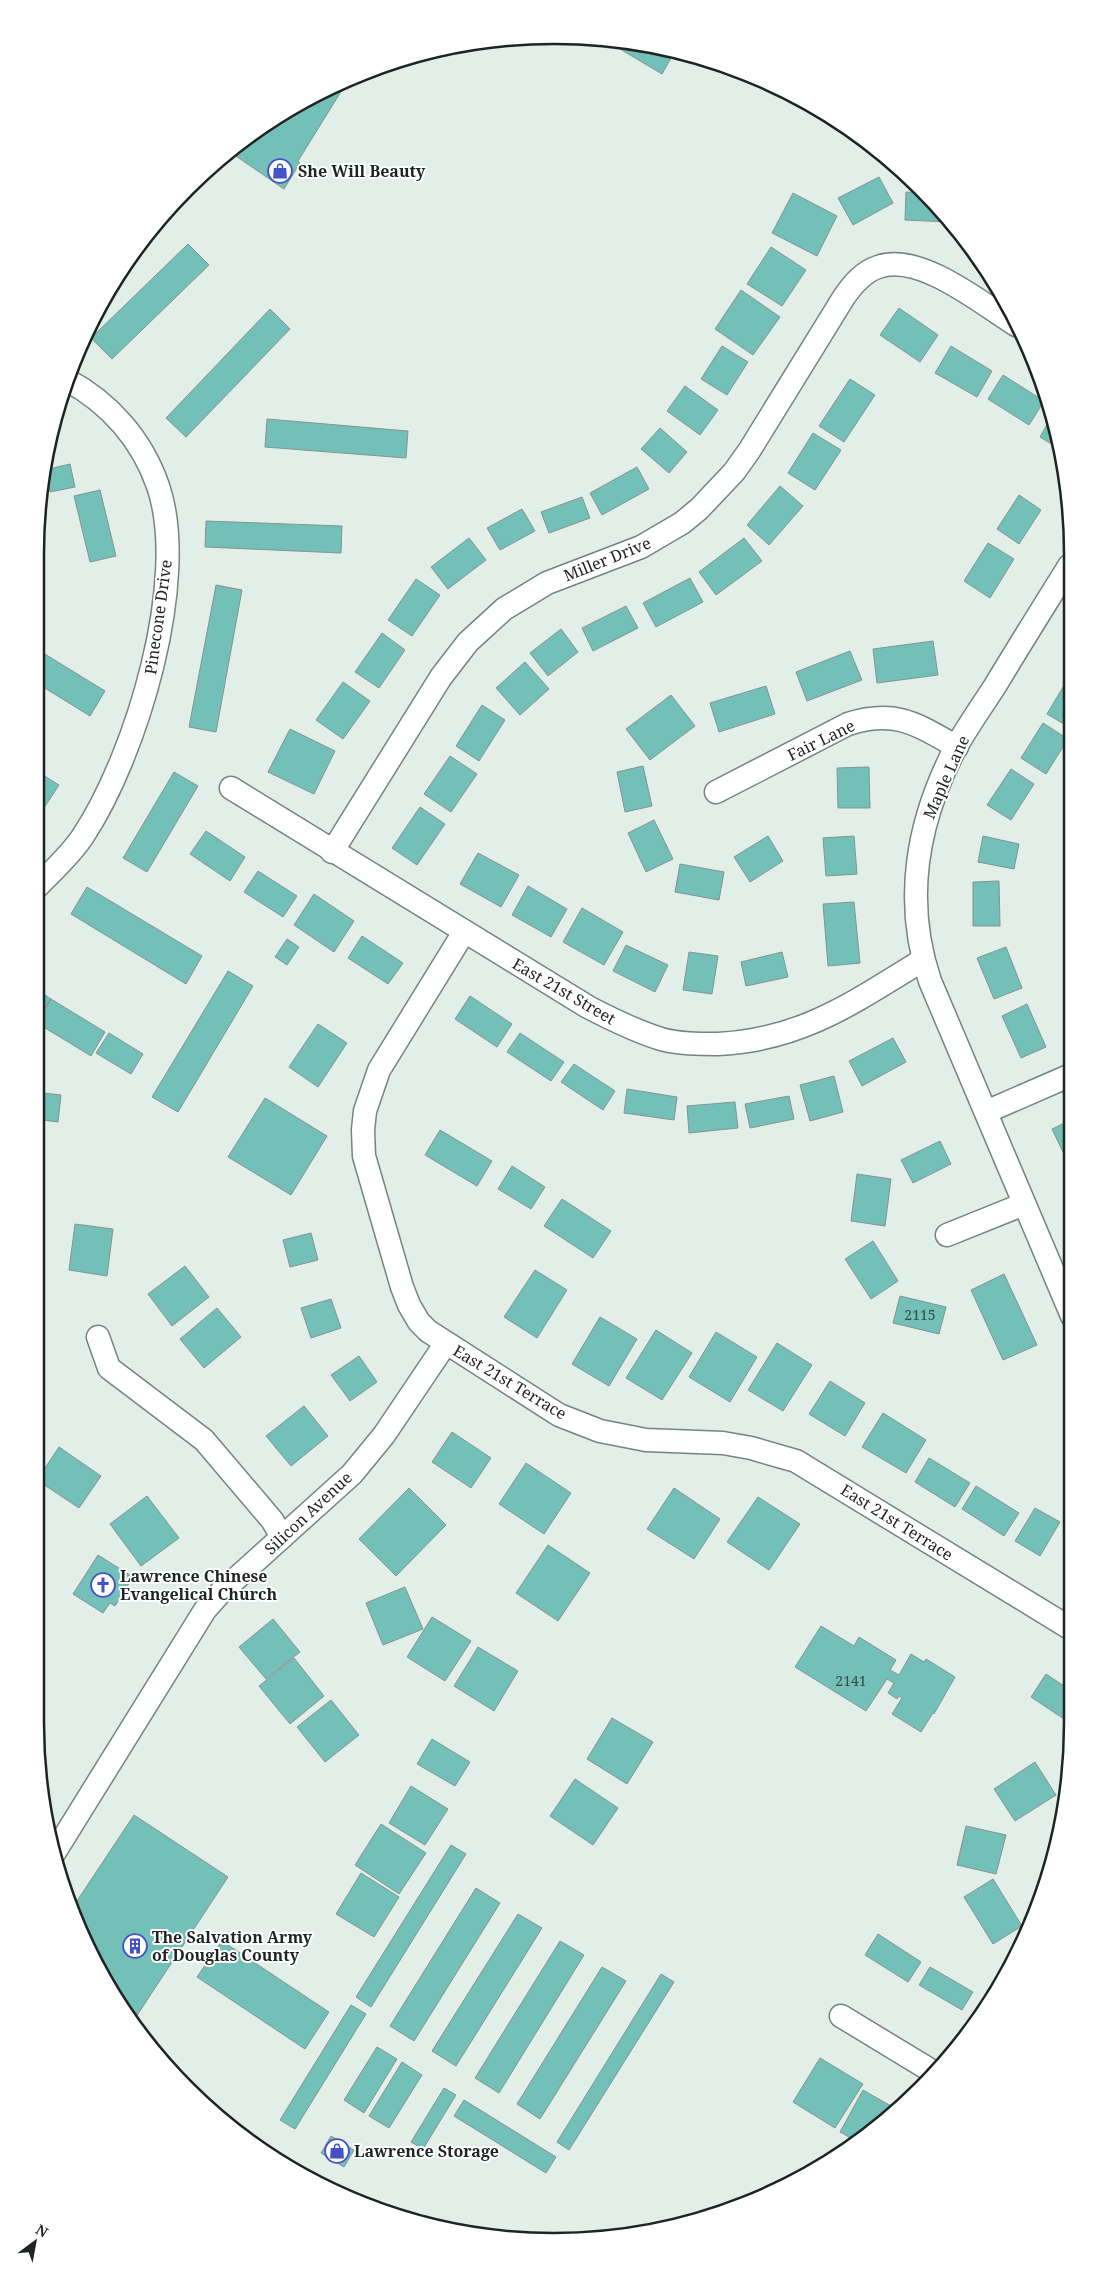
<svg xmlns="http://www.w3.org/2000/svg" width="1108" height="2277" font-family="'Noto Serif',serif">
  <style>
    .building { fill: #72c0b7; stroke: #859391 }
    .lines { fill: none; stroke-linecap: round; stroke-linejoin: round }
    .minor-casing { stroke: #77837e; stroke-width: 25 }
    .minor { stroke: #fff; stroke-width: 22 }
    .labels { text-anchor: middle; stroke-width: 4; stroke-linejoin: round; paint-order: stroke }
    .number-label { font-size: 14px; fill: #344b47 }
    .poi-label { font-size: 16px; font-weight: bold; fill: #1f2422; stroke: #fff; text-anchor: start }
    .street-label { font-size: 16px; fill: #1f2422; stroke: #fff }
    .rim { fill: none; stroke: #1f2422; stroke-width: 2.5 }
  </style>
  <rect width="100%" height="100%" fill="#e2efe8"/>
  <g class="building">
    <path d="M624,42L656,45L675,51L662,74L620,49Z"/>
    <path d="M350,77L298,161L300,163L284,189L230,152L263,125L271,130L280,115Z"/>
    <path d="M879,177L893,203L853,225L838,198Z"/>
    <path d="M906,192L920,193L949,222L905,220Z"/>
    <path d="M793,193L837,216L817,256L772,233Z"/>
    <path d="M188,244L209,265L112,359L91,338Z"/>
    <path d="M771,247L806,270L782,306L747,284Z"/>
    <path d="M741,290L780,317L753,355L715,329Z"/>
    <path d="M899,308L938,335L920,362L880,335Z"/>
    <path d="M270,309L290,329L186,437L166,418Z"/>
    <path d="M722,346L748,362L727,395L701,379Z"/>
    <path d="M951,346L992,371L977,397L935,373Z"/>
    <path d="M1003,375L1044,401L1029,425L988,399Z"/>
    <path d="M850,379L875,395L844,442L819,426Z"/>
    <path d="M685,386L718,410L700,435L667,411Z"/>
    <path d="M267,419L408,431L406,458L265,447Z"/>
    <path d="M1050,419L1058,448L1040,437Z"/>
    <path d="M660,428L687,452L669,473L641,449Z"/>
    <path d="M813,433L841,450L815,490L788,473Z"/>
    <path d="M70,464L75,487L50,492L45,470Z"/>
    <path d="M637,467L649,489L602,515L590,493Z"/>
    <path d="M780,486L803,506L769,545L747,525Z"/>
    <path d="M100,490L116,556L90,562L74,496Z"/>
    <path d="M1019,495L1041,510L1019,544L997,529Z"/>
    <path d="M582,497L590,518L549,533L541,512Z"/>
    <path d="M522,509L535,531L500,550L487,528Z"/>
    <path d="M206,521L342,526L341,553L205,547Z"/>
    <path d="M469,538L486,560L448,589L431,567Z"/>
    <path d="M744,538L762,561L716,595L699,572Z"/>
    <path d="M988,543L1014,559L990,598L964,581Z"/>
    <path d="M690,578L703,602L656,627L643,603Z"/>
    <path d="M416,579L440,595L412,636L388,620Z"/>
    <path d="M216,585L242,590L216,732L189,727Z"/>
    <path d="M626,606L638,628L593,651L582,628Z"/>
    <path d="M561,629L578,652L548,676L530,653Z"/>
    <path d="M382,633L405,650L379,688L355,672Z"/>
    <path d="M933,641L938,675L877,683L873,649Z"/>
    <path d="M35,648L105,691L90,716L35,682Z"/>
    <path d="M850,651L862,680L807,701L796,672Z"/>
    <path d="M525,662L549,689L520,715L496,688Z"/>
    <path d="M1069,677V727L1047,714Z"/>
    <path d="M343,682L370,701L343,739L316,720Z"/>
    <path d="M766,686L775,714L719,732L710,703Z"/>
    <path d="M671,695L695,726L650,760L626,729Z"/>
    <path d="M482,705L505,720L479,761L456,746Z"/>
    <path d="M1043,723L1068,739L1046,774L1021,758Z"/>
    <path d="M290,729L335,751L314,794L268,772Z"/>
    <path d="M450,756L477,774L451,812L424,794Z"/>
    <path d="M643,766L652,806L625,812L617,772Z"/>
    <path d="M869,767L870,808H838L837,768Z"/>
    <path d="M1011,769L1034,784L1011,820L987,805Z"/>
    <path d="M35,770L59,785L44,808L35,803Z"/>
    <path d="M174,772L198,786L147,872L123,858Z"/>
    <path d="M420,807L445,824L417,865L392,848Z"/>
    <path d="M654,820L673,859L646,872L628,833Z"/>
    <path d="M206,831L245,857L230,881L190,854Z"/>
    <path d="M768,836L783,861L750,882L734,857Z"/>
    <path d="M854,836L857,874L826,876L823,838Z"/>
    <path d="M983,836L1019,844L1014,869L978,862Z"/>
    <path d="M478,853L519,875L501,907L460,884Z"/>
    <path d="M680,864L724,872L719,900L675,892Z"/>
    <path d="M258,871L297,896L283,917L244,892Z"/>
    <path d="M999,881L1000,926H973V882Z"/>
    <path d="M528,886L567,909L551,937L512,915Z"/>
    <path d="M87,887L202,956L186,984L71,914Z"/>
    <path d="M314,894L354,921L334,952L294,925Z"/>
    <path d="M854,902L860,963L828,966L823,904Z"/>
    <path d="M582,908L623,932L604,965L563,942Z"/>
    <path d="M362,936L403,963L388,984L348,958Z"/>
    <path d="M287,939L299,947L287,965L275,957Z"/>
    <path d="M626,945L668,965L655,992L613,971Z"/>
    <path d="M1006,947L1022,988L994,999L977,958Z"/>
    <path d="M689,952L718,956L712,994L683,990Z"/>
    <path d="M782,952L788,977L746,986L741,962Z"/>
    <path d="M228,971L253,986L178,1112L152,1097Z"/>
    <path d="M35,988L51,999L37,1020L35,1018Z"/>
    <path d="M470,996L512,1024L497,1047L455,1019Z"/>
    <path d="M51,999L105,1032L91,1056L37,1023Z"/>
    <path d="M1027,1004L1046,1047L1021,1058L1002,1016Z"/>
    <path d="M318,1024L347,1043L318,1087L289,1067Z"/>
    <path d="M109,1033L143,1054L131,1074L96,1053Z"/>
    <path d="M520,1033L564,1062L551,1081L507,1052Z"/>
    <path d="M893,1038L906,1062L862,1086L849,1061Z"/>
    <path d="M574,1064L615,1091L603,1110L561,1082Z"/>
    <path d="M834,1076L843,1112L810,1121L800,1085Z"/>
    <path d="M627,1089L677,1097L674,1120L624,1113Z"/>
    <path d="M35,1092L61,1095L58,1122L35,1119Z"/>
    <path d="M789,1096L794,1119L750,1128L745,1104Z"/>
    <path d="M265,1098L327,1136L291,1195L228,1157Z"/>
    <path d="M735,1102L738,1128L689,1133L687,1106Z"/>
    <path d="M1071,1120V1169L1052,1129Z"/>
    <path d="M440,1130L492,1161L477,1186L425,1155Z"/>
    <path d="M940,1141L951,1164L913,1183L901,1160Z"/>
    <path d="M512,1166L545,1187L531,1209L498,1189Z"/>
    <path d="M857,1174L891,1179L885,1226L851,1221Z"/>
    <path d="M562,1199L611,1231L593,1258L544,1226Z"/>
    <path d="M75,1224L113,1229L107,1276L69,1270Z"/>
    <path d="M311,1233L318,1260L290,1267L283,1240Z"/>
    <path d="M873,1241L898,1281L871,1299L845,1259Z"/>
    <path d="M185,1266L209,1297L172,1326L148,1294Z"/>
    <path d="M535,1270L567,1290L537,1338L504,1317Z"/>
    <path d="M1004,1274L1037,1345L1003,1360L971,1290Z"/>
    <path d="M900,1296L946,1307L939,1334L893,1323Z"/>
    <path d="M331,1299L341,1328L311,1338L301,1308Z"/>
    <path d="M217,1308L241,1337L204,1368L180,1339Z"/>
    <path d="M600,1317L637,1339L609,1386L572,1364Z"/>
    <path d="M656,1330L692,1353L662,1400L626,1378Z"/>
    <path d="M716,1332L757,1357L730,1402L689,1377Z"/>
    <path d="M777,1343L812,1365L783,1411L748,1390Z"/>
    <path d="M359,1356L377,1382L350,1401L331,1375Z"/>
    <path d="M830,1381L865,1403L845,1436L809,1414Z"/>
    <path d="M304,1406L328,1436L291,1466L266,1436Z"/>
    <path d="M883,1413L926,1440L906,1473L862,1447Z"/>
    <path d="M452,1432L491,1458L471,1488L432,1462Z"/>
    <path d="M59,1447L101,1476L79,1508L37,1480Z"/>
    <path d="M929,1458L970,1483L955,1507L915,1482Z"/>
    <path d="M526,1463L571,1493L544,1534L499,1504Z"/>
    <path d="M976,1486L1019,1513L1004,1536L962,1509Z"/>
    <path d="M409,1488L446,1525L396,1576L359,1539Z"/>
    <path d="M674,1488L720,1519L694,1559L647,1529Z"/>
    <path d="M147,1496L179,1538L141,1566L110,1524Z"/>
    <path d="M758,1497L800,1524L769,1570L727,1542Z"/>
    <path d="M1035,1508L1060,1522L1040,1556L1015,1541Z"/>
    <path d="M548,1545L590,1573L558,1621L516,1593Z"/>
    <path d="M98,1555L133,1577L115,1606L110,1603L103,1613L73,1594Z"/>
    <path d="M405,1587L423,1629L383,1645L366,1603Z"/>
    <path d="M432,1617L471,1641L445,1681L407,1657Z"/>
    <path d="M273,1619L300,1652L266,1679L239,1647Z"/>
    <path d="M821,1626L854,1646L859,1637L896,1660L890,1670L899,1675L911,1654L924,1662L926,1659L955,1677L934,1714L933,1713L921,1732L892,1714L902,1698L899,1696L897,1699L888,1693L894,1683L887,1679L866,1711L795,1667Z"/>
    <path d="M478,1647L518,1671L494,1711L454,1686Z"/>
    <path d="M294,1658L324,1696L290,1724L259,1686Z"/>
    <path d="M1046,1674L1073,1692V1725L1031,1697Z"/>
    <path d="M331,1700L359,1735L325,1762L297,1727Z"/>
    <path d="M612,1718L653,1742L627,1784L587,1759Z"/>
    <path d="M432,1739L470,1762L455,1786L417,1764Z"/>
    <path d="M1035,1762L1056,1795L1015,1821L994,1789Z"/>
    <path d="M575,1779L618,1808L593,1845L550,1816Z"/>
    <path d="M411,1786L448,1809L425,1845L389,1823Z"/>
    <path d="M134,1815L228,1877L132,2023L104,1982L71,1910Z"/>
    <path d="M381,1824L426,1853L399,1894L355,1865Z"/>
    <path d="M966,1826L1006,1835L996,1874L957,1865Z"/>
    <path d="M451,1845L466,1854L371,2007L356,1997Z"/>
    <path d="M361,1873L399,1897L374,1937L336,1914Z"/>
    <path d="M993,1879L1022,1926L993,1944L964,1897Z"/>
    <path d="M476,1888L500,1903L414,2041L390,2026Z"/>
    <path d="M518,1914L542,1928L456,2066L432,2051Z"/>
    <path d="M878,1934L921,1962L908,1982L865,1955Z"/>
    <path d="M222,1941L329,2012L305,2049L197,1977Z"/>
    <path d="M560,1941L584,1955L499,2093L475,2078Z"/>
    <path d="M602,1967L626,1981L540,2119L517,2104Z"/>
    <path d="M930,1967L973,1992L962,2010L919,1985Z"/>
    <path d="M661,1974L674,1982L569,2150L557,2142Z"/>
    <path d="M986,1999L991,2002L979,2019L975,2017Z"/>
    <path d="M351,2005L366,2014L295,2129L280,2120Z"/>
    <path d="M377,2047L397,2059L364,2113L344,2100Z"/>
    <path d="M820,2058L863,2084L835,2128L793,2102Z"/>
    <path d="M402,2062L422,2075L389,2128L369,2116Z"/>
    <path d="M444,2088L456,2095L423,2149L411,2142Z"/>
    <path d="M863,2090L898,2110L870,2135L858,2142L840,2132Z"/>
    <path d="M464,2100L556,2157L546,2173L454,2116Z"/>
    <path d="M331,2136L354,2150L344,2167L321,2153Z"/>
  </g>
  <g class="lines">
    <g class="minor-casing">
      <g id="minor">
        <path d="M1069,566C1044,606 1019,646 995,686C982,706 968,726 956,747C917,821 903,901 930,981L1072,1316"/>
        <path d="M231,788L588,1007C611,1019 635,1031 661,1039C679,1044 699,1044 718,1044C802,1040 854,1002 923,960"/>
        <path d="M716,792L848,724C896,709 916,724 957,747"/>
        <path d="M332,852L441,677L468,642L504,609L547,583L641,547L682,523L699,509L734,472L749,451L844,297C853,284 863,272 878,267C920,252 982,304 1016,325"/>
        <path d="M35,889C51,872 70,856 83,836C136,756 190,579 158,486C142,440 110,403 67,380"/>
        <path d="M464,932L379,1070L365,1111L363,1130L364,1156L402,1287L409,1305L419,1322L428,1331L559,1415L600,1431L646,1440L723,1443L751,1448L796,1461L1073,1630"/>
        <path d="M986,1112L1071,1075"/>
        <path d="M947,1235L1024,1204"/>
        <path d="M98,1337L109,1368L204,1440L272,1520L282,1537"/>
        <path d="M53,1855L205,1610L220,1593L352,1474L384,1435L446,1343"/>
        <path d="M841,2016L935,2073"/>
      </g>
    </g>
    <use href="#minor" class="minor"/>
  </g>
  <defs>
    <g id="shop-ring" transform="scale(1.25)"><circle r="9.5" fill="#fff" stroke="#4353c7" stroke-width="1.5"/><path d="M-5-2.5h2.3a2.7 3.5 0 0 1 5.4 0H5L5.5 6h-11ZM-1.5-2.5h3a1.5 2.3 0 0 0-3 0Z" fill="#4353c7"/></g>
    <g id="church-ring" transform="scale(1.25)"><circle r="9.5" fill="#fff" stroke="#4353c7" stroke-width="1.5"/><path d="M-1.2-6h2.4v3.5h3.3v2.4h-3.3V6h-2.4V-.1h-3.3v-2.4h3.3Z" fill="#4353c7"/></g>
    <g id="building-ring" transform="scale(1.25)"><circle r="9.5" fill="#fff" stroke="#4353c7" stroke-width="1.5"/><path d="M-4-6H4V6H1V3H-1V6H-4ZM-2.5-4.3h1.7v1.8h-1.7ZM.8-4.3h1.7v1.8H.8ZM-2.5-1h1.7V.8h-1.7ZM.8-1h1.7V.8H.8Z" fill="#4353c7"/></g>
  </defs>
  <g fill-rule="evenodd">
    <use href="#shop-ring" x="280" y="171"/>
    <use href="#church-ring" x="103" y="1585"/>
    <use href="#building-ring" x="135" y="1946"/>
    <use href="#shop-ring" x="337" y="2151"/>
  </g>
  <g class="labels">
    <g class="number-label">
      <text x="920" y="1320">2115</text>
      <text x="851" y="1686">2141</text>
    </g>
    <g class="poi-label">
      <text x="298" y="177">She Will Beauty</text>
      <text x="120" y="1582">Lawrence Chinese<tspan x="120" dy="18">Evangelical Church</tspan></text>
      <text x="152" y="1943">The Salvation Army<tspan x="152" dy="18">of Douglas County</tspan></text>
      <text x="354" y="2157">Lawrence Storage</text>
    </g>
    <g class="street-label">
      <text transform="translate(607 559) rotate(-22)" y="6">Miller Drive</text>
      <text transform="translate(158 617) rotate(-82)" y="6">Pinecone Drive</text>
      <text transform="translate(821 740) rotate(-26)" y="6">Fair Lane</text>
      <text transform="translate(946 777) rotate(-66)" y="6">Maple Lane</text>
      <text transform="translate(564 991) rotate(30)" y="6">East 21st Street</text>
      <text transform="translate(510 1382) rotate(31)" y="6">East 21st Terrace</text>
      <text transform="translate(308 1513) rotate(-43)" y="6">Silicon Avenue</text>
      <text transform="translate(897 1522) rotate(32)" y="6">East 21st Terrace</text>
    </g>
  </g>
  <path d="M0 0H1108V2277H0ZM554 44H554A510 510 0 0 1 1064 554V1723A510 510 0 0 1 554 2233H554A510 510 0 0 1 44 1723V554A510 510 0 0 1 554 44Z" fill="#fff" fill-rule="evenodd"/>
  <path class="rim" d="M554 44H554A510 510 0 0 1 1064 554V1723A510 510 0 0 1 554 2233H554A510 510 0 0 1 44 1723V554A510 510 0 0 1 554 44Z"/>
  <g transform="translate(35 2242) rotate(32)" stroke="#ffffff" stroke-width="4" paint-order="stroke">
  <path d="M0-4L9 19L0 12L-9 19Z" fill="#1f2422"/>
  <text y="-8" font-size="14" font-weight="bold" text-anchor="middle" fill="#1f2422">N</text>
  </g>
</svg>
